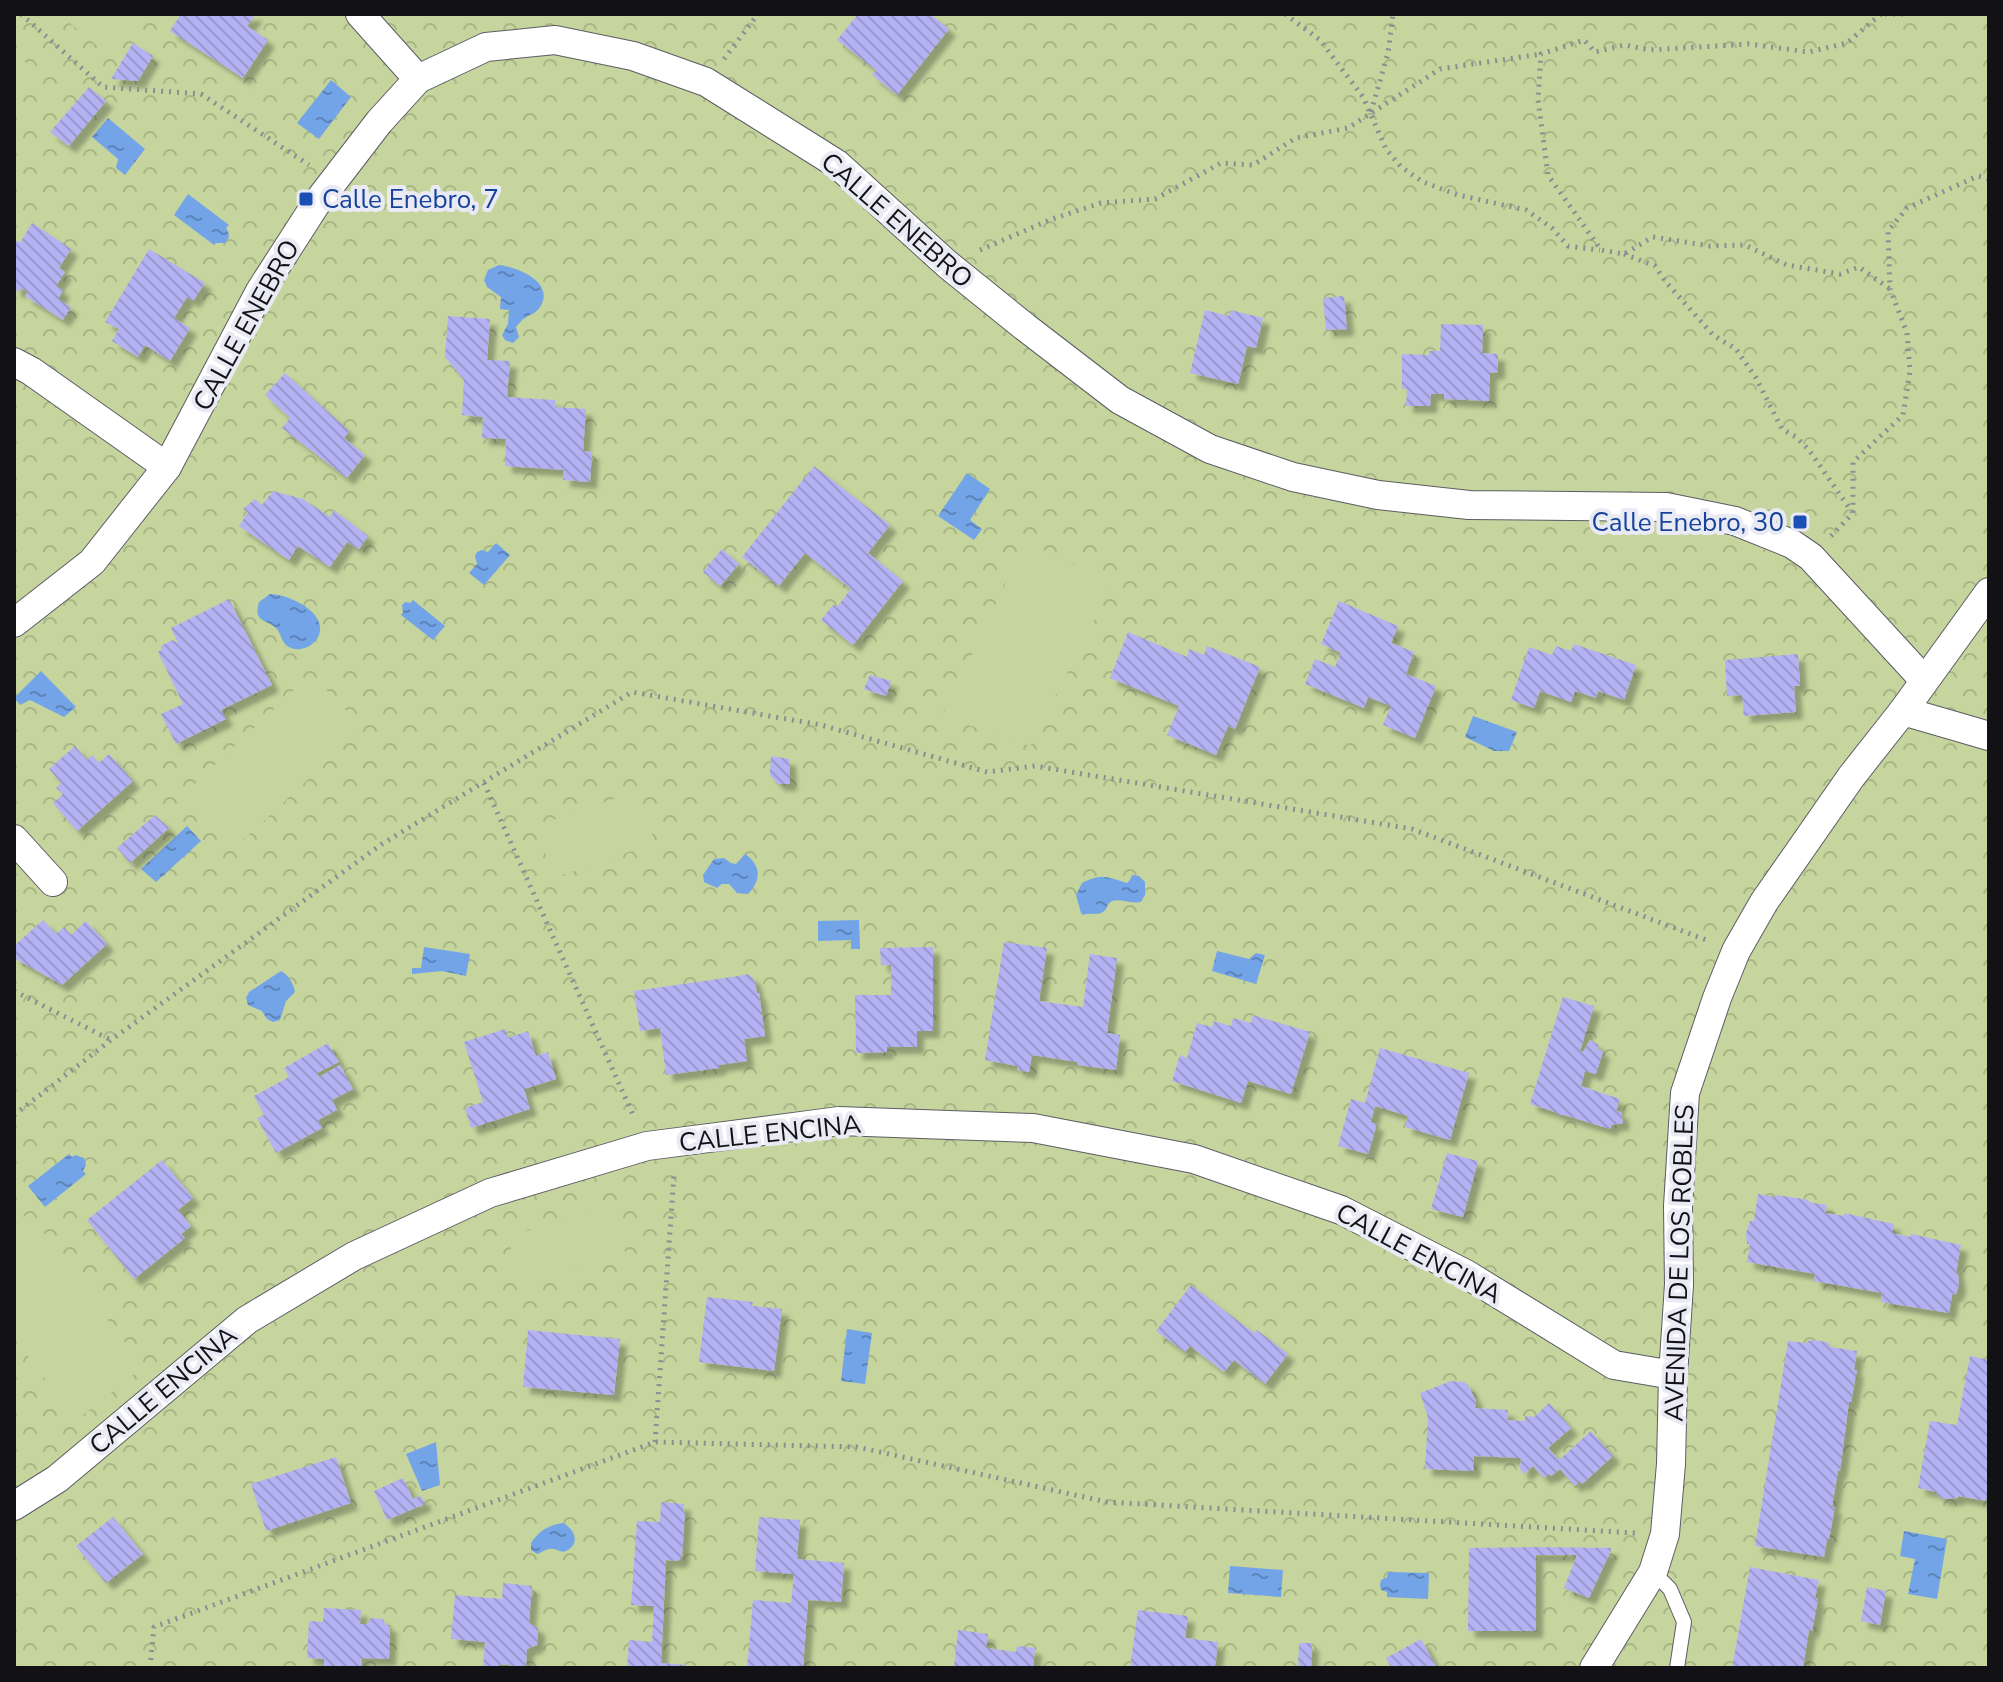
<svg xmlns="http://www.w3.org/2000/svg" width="2003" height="1682" font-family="'Nunito Sans',sans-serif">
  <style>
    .park { fill: url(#park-crowns) }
    .pitch { fill: #c5d59d }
    .water { fill: url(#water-ripples) }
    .building { fill: url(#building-back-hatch); filter: url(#shadow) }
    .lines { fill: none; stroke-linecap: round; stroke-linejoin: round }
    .lane-casing { stroke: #5c5c65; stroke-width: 16 }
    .street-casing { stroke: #5c5c65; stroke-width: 30 }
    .path { stroke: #8c8c94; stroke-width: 5; stroke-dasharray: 2 6; stroke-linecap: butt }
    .lane { stroke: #fff; stroke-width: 14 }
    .street { stroke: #fff; stroke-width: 28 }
    .transit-dot { fill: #1a4fb4; stroke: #eaeaf5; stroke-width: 3 }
    .labels { text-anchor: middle; stroke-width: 8; stroke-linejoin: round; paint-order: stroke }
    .transit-label { font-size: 26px; fill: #164399; stroke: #eaeaf5; text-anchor: start }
    .street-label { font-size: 26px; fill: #121216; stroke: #eaeaf5 }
  </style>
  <defs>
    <pattern id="park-crowns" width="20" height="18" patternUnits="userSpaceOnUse" patternTransform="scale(2)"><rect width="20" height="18" fill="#c5d59d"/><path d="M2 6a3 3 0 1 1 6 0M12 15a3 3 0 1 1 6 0" fill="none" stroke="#a8b686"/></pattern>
    <pattern id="water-ripples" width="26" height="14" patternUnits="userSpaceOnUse" patternTransform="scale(2)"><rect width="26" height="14" fill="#73a4e7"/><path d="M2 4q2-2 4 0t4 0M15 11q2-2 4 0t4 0" fill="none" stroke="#5d84ba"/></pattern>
    <pattern id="building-back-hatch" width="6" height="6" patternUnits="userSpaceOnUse" patternTransform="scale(2)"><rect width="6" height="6" fill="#b3b2f2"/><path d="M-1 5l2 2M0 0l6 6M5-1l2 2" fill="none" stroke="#9998cf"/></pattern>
    <filter id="shadow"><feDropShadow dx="7" dy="7" stdDeviation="2" flood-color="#0004"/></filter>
  </defs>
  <rect width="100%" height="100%" fill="#dddde8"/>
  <rect class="park" x="14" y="14" width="1975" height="1654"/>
  <g class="pitch">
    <path d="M59,14H131L101,49Z"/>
    <path d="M14,52L41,76L14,107Z"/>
    <path d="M1026,541L1113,584L1030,746L942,716Z"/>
    <path d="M311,674L363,728L236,847L184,794Z"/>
    <path d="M637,791L655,843L554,878L536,826Z"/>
    <path d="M609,1204L626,1255L524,1289L507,1237Z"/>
    <path d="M29,1213L143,1367L76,1421L14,1337V1224Z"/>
  </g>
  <g class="water">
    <path d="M331,80L351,97L319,139L297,123Z"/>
    <path d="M108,118L145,149L125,175L116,168L118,159L92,137Z"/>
    <path d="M188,194L229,225L226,228C230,234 230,238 225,243H216L214,245L174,215Z"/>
    <path d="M499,265C517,267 556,282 540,307C536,314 530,314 525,318C521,320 519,324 516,327L519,337L513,343L505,340L502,335L508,324L509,310L500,309L501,297L487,287L484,280L488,270Z"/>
    <path d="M967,473L990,489L970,520L982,529L974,540L938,516Z"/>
    <path d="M496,543L510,555L484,585L469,573L477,564L475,556L477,552L482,550L488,552Z"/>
    <path d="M270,594C287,594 323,610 320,631C318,646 298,655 286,645C281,640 281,634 277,629C267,618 253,624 259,602Z"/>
    <path d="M413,600L445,626L433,640L401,615L403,612L402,605L405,602L410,603Z"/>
    <path d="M41,671L76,707L64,717L30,700L20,705L14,698Z"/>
    <path d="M1473,716L1517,732L1509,751H1494L1465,737Z"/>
    <path d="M187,826L201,841L156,882L141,869Z"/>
    <path d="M745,854C761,865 762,880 748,894L737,893L729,884H722L717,888L704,882L703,875L714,859L724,858L731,863L736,864Z"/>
    <path d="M1132,875L1139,876L1145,882V895L1141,902C1132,904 1120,898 1112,901C1105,905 1109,908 1103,912C1097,916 1090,912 1083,915L1081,913L1076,895L1082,883C1100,873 1109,877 1127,883L1130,880Z"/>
    <path d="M859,920L860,949H851V940L818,941V921Z"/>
    <path d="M424,947L470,954L466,976L442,971L412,974V968H421Z"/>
    <path d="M1217,951L1249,959L1256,953L1265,955L1256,984L1212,971Z"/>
    <path d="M281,971C288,974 294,985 295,992L286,1001L280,1020L273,1022L267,1019L262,1011L248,1005L246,998L249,992Z"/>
    <path d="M69,1154L72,1157L75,1155L84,1158L86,1165L83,1171L86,1174L45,1207L28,1186Z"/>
    <path d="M847,1329L872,1333L865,1384L841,1381Z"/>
    <path d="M436,1442L440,1485L422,1491L406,1454Z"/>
    <path d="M563,1523C573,1528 581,1542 568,1550C561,1555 557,1547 549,1549C544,1550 541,1553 537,1554L531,1550V1543C539,1531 548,1525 563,1523Z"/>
    <path d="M1904,1531L1947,1539L1937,1599L1908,1594L1915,1559L1900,1556Z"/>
    <path d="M1230,1566L1283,1570L1281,1597L1228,1593Z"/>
    <path d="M1388,1572L1429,1573L1428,1599L1387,1597V1592L1381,1590L1380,1585L1381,1580L1387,1577Z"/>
  </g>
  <g class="building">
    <path d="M181,14H256L247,26L268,40L243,78L170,31Z"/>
    <path d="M858,14H930L949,29L897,95L872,75L876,70L837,40Z"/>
    <path d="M133,43L153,56L138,81L111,79Z"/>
    <path d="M89,87L106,101L69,146L50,132Z"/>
    <path d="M32,223L71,249L59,268L65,272L56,286L63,290L58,299L71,307L63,320L25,296L28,292L21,288L19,292L14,289V239L20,243Z"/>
    <path d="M149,249L205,283L193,301L187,297L174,318L190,328L170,361L145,345L138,357L112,341L119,329L105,322Z"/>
    <path d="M1344,296L1347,329L1326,330L1323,298Z"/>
    <path d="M1205,310L1229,316L1231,310L1263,318L1256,348L1247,346L1238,384L1190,373Z"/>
    <path d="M448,316L490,319L487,360L510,361L507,397L555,400V407L586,409L583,451L592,452L590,482L563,480L564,470L505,466L506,439L482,438L483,417L462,415L464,380L445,357Z"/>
    <path d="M1441,324L1483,325L1482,353L1498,354V372L1490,373L1489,401L1444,399V394H1431L1430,406H1406L1407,389H1402V354L1429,355V351H1440Z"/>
    <path d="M285,373L349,431L344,438L365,455L347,478L282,428L290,418L265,395Z"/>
    <path d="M814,466L890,525L868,553L903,581L853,645L821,620L833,605L837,607L851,589L805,553L779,586L742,557Z"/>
    <path d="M273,491L303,499L330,517L334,510L368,536L359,549L347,542L330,567L298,546L289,560L239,526L248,512L243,509L255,499L262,505Z"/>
    <path d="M722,549L739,564L720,586L703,572Z"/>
    <path d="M229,599L272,685L221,710L226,719L176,744L161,714L183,704L158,652L161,650V646L172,640L178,643L171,628Z"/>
    <path d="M1339,601L1398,626L1391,643L1414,652L1406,674L1436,686L1415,738L1383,725L1391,706L1368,697L1364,708L1305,684L1315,659L1335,667L1341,653L1321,644Z"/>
    <path d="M1128,632L1187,657L1189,649L1204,655L1207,646L1260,667L1235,729L1228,726L1216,755L1167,735L1179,706L1110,678Z"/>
    <path d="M1574,644L1636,665L1624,700L1598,691L1596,698L1575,691L1571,702L1540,691L1534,708L1511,700L1529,647L1552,655L1556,646L1571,651Z"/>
    <path d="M1798,654L1800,686H1794L1796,712L1744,716L1742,695L1727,696L1725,660Z"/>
    <path d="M870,675L891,681L886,696L864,689Z"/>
    <path d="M75,746L87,760L92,755L99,763L109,754L133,781L77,831L53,803L63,794L56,788L61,783L49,769Z"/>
    <path d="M771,756L789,759L790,784H778L770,775Z"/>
    <path d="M155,815L169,828L130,863L117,848Z"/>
    <path d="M43,920L56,934L64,927L71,935L86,921L107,944L62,985L14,958V946Z"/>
    <path d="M1004,942L1047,948L1039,1001L1083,1007L1090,954L1117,958L1107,1033L1120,1035L1116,1070L1077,1065V1062L1032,1055L1029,1072L1017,1070V1066L985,1060Z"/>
    <path d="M933,947V1031H917V1047H887V1052L856,1053L855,995H891V965H881L880,948Z"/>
    <path d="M748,974L754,979L757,993H759L765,1036L744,1039L747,1061L719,1065V1068L666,1075L660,1028L640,1031L634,991L739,976Z"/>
    <path d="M1563,997L1594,1006L1580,1051L1583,1052L1590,1040L1599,1045L1597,1049L1603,1051L1596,1074L1585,1071L1581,1086L1620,1099L1616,1111L1621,1112L1623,1123L1612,1125L1610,1129L1564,1115H1558V1113L1530,1104Z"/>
    <path d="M1253,1015L1310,1032L1291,1094L1248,1081L1241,1103L1172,1081L1180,1055L1187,1058L1197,1023L1212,1027L1214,1021L1231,1026L1233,1018L1251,1023Z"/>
    <path d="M505,1029L508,1038L528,1031L536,1056L548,1052L556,1079L524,1089L530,1109L471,1128L465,1108L483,1102L464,1042Z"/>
    <path d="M328,1043L339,1062L317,1073L319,1077L340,1065L353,1089L332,1100L337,1110L318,1120L322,1128L276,1153L257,1118L264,1115L254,1096L289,1077L284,1068Z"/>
    <path d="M1380,1048L1469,1073L1450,1140L1405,1127L1408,1116L1375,1106L1371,1122L1377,1124L1368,1154L1338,1146L1351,1099L1365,1103Z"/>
    <path d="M1447,1153L1478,1161L1463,1217L1431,1209Z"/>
    <path d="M162,1160L193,1198L178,1210L191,1226L181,1234L185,1238L134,1279L87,1220Z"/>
    <path d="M1758,1194L1776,1197L1777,1195L1809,1200L1808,1202L1827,1205L1825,1213L1844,1216V1213L1894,1224L1892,1233L1910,1237L1911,1234L1961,1245L1956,1273H1958L1959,1285L1956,1294L1952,1295L1949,1313L1881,1302L1882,1293L1814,1281L1815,1274L1747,1262L1750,1244H1747L1746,1233L1750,1221H1754Z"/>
    <path d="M1191,1285L1254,1333L1257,1330L1288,1354L1265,1384L1234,1360L1224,1372L1190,1346L1185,1352L1156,1331Z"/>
    <path d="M707,1297L753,1302L752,1306L782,1309L774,1371L699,1362Z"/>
    <path d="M528,1330L620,1339L614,1395L523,1387Z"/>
    <path d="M1814,1340L1826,1342L1830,1344V1347L1857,1351L1854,1370H1857L1851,1402H1849L1840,1471H1838L1832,1507H1835L1829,1539H1827L1824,1557L1755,1546L1788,1341L1807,1343V1341Z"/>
    <path d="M1970,1356L1989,1360V1483L1986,1501L1958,1496V1498L1946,1499L1939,1497L1936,1492L1918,1488L1930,1421L1957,1425Z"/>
    <path d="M1451,1381L1464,1382L1468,1385L1476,1401L1475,1408L1508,1410L1507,1420L1525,1421V1416L1534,1417L1549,1403L1571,1428L1548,1448L1559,1460L1591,1431L1613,1456L1582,1484L1580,1481L1575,1486L1560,1469L1551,1476L1549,1474L1544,1478L1533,1466L1524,1474L1520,1469L1521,1458L1474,1456L1473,1471L1425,1469L1428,1417L1420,1393Z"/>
    <path d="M336,1457L351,1503L266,1531L251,1484Z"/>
    <path d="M403,1478L413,1499L421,1496L425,1504L387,1520L374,1491Z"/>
    <path d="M661,1502L684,1504L683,1513L685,1512L682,1557L678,1561L666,1560L661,1663L686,1665V1668H627L629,1640L652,1642L654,1606L631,1605L637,1521L660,1522Z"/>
    <path d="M113,1517L143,1554L106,1583L76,1546Z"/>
    <path d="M759,1517L800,1520L797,1559L844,1563L841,1602L808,1600L803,1668H747L753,1600L791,1603L794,1574L755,1571Z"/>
    <path d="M1535,1547L1612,1548L1589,1598L1564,1588L1577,1555H1536V1631H1468L1469,1548Z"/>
    <path d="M1750,1567L1819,1580L1815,1598L1818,1599L1812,1631L1809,1630L1803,1668H1732Z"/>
    <path d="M503,1583L532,1586L529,1623L538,1628L537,1645L527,1649L526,1667L499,1664V1668H483L485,1642L451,1639L455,1595L502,1599Z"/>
    <path d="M1867,1587L1886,1591L1880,1625L1861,1621Z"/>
    <path d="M324,1608L361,1610L360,1624H367L371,1618L383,1619L386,1625H390L389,1659L362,1658L361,1668H324V1659L307,1658L309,1621L323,1622Z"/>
    <path d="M1138,1610L1188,1616L1185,1638L1218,1642L1215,1668H1130Z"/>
    <path d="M958,1630L988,1634L986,1648L1016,1652L1017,1646L1035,1648L1033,1668H954Z"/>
    <path d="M1421,1639L1437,1668H1391L1386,1658Z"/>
    <path d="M1299,1643H1312L1311,1668H1298Z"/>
  </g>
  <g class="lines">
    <g class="lane-casing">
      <path id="lane" d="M1653,1572L1670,1589L1684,1622L1677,1668"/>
    </g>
    <g class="street-casing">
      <g id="street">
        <path d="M360,14L418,79"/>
        <path d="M14,362L31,371L167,467"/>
        <path d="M14,623L92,562L167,467L260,291L316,204L379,122L418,79L486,47L555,40L633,56L706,82L837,164L947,264L1025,327L1120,400L1210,449L1293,477L1378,495L1469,505L1666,507L1735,521L1792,544L1811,557L1924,680"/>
        <path d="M1903,711L1989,736"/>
        <path d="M14,839L53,882"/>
        <path d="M14,1506L57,1479L247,1320L354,1256L490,1193L647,1146L839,1121L1033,1128L1194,1159L1341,1210L1466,1274L1614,1365L1673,1375"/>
        <path d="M1594,1668L1653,1572L1665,1534L1671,1464L1673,1375L1679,1285L1678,1206L1685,1093L1717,998L1736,951L1764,902L1851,777L1903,711L1989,592"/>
      </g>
    </g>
    <g class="path">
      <path d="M21,14L103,87L201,94L309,165"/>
      <path d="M1285,14L1320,40L1363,97L1386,149L1401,167L1423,182L1458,195L1526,210L1552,228L1568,246L1600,250"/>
      <path d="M1881,14L1847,43L1809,52L1749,44L1649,50L1625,45L1595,52L1584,40L1541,54L1538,100L1548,175L1601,250L1624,254L1653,237L1710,246L1745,245L1787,265L1840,274L1859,267L1890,289"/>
      <path d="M1885,14H1907"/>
      <path d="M724,59L758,14"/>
      <path d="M1371,112L1388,53L1393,14"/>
      <path d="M980,250L1052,219L1101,203L1155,199L1221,163L1253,165L1296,138L1348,128L1440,69L1541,54"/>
      <path d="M1624,254L1655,266L1665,281L1713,335L1736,349L1756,378L1782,429L1796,437L1809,450L1852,512"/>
      <path d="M1831,536L1853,513V462L1903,415L1910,371L1907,333L1890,289L1888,231L1907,208L1978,176L1989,179"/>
      <path d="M484,783L634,1117"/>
      <path d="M14,991L111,1040"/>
      <path d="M14,1115L111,1040L382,844L632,692L821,725L987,772L1035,766L1412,829L1709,941"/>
      <path d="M655,1442L674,1175"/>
      <path d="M150,1668L154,1627L655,1442L857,1447L1107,1502L1635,1533"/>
    </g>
    <use href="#lane" class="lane"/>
    <use href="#street" class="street"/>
  </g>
  <g class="transit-dot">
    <rect x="298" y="191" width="16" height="16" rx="4"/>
    <rect x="1792" y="514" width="16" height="16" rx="4"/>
  </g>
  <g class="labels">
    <g class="transit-label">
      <text x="322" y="208">Calle Enebro, 7</text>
      <text x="1784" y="531" text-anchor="end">Calle Enebro, 30</text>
    </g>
    <g class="street-label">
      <text transform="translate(897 220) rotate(41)" y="9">CALLE ENEBRO</text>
      <text transform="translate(246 325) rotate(-61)" y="9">CALLE ENEBRO</text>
      <text transform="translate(770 1133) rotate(-6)" y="9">CALLE ENCINA</text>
      <text transform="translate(1419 1253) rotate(28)" y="9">CALLE ENCINA</text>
      <text transform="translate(1679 1263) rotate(-88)" y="9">AVENIDA DE LOS ROBLES</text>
      <text transform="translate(163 1390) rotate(-40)" y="9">CALLE ENCINA</text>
    </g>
  </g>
  <rect width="2003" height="1682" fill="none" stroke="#121216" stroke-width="32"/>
</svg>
